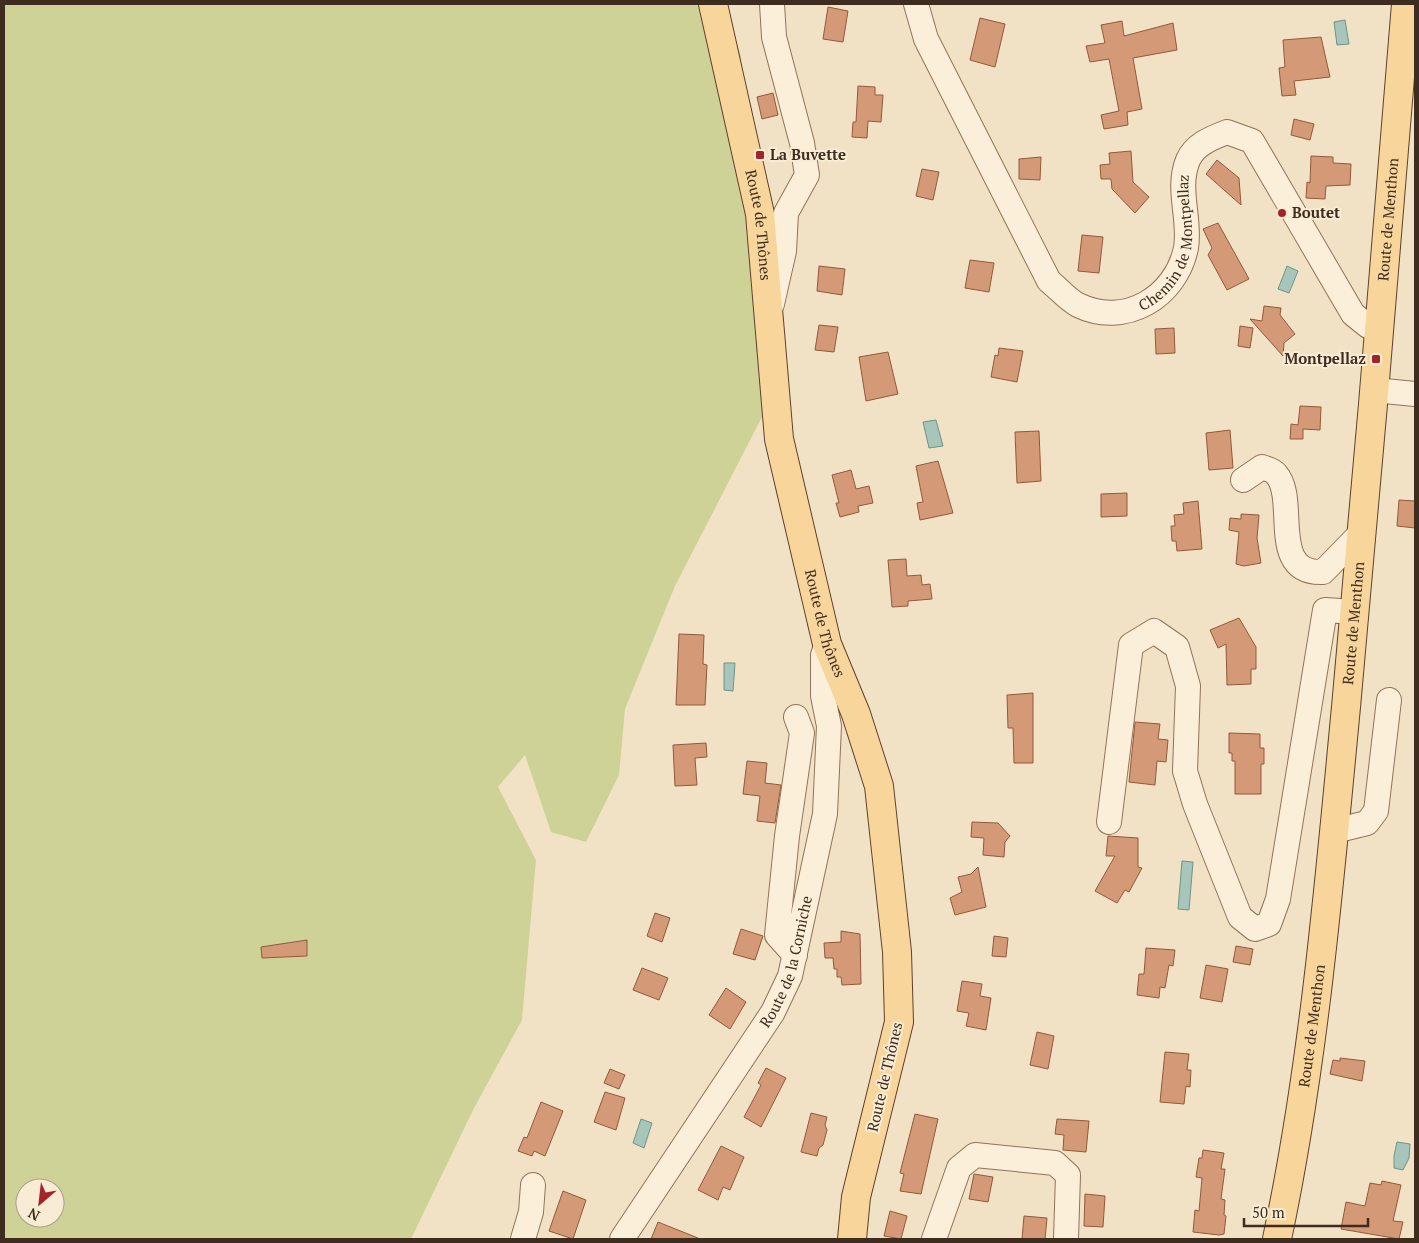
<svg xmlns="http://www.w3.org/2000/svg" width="1419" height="1243" font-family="'PT Serif',serif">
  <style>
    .green { fill: #ced297; fill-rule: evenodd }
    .water { fill: #a7c5bb; stroke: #6c9588 }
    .building { fill: #d49977; stroke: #91593c }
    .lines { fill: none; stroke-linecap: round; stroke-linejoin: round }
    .minor-casing { stroke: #8f7359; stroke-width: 26 }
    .major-casing { stroke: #5d412d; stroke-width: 30 }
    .minor { stroke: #fcefd9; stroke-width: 24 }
    .major { stroke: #f8d59a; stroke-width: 28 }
    .poi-dot { fill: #a4232b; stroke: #f9ecd5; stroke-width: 2 }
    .labels { text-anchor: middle; stroke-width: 4; stroke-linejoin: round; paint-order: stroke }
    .poi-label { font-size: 15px; font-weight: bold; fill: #3e2c1e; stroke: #f9ecd5; text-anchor: start }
    .street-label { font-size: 15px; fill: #3e2c1e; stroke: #f9ecd5 }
  </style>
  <rect width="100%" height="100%" fill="#f2e2c5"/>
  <path class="green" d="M4,4H724L741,56L745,174L763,415L675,586L625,709L619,775L586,842L551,832L525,755L498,787L536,860L522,1020L473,1110L411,1239H4ZM25,1188H55V1218H25Z"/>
  <g class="water">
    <path d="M1345,20L1349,44L1337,45L1334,22Z"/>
    <path d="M1287,266L1298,271L1289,293L1278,289Z"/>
    <path d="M936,420L943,446L929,448L923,422Z"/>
    <path d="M724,663H735L733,691L724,690Z"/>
    <path d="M1182,861L1193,862L1189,910L1178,909Z"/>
    <path d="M641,1119L652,1123L644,1148L633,1143Z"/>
    <path d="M1397,1142L1410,1144L1409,1158L1403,1170L1394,1168V1156Z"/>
  </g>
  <g class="building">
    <path d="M828,7L848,11L843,42L823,39Z"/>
    <path d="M980,18L1005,24L995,67L970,60Z"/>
    <path d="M1122,21L1124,36L1173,23L1177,50L1133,58L1142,109L1127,112L1128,125L1104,129L1101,115L1119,111L1109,59L1090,62L1086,46L1105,43L1101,25Z"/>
    <path d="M1321,37L1330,77L1294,81L1296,95L1282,96L1279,68L1285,67L1283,40Z"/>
    <path d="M858,86L875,87V95H883L881,122L868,121L867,138L852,137L853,122H856Z"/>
    <path d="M773,93L778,115L762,119L757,97Z"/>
    <path d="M1294,119L1314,124L1310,140L1291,135Z"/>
    <path d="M1131,151L1133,182L1149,197L1135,213L1112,189L1111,179H1101L1100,165L1110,164L1109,153Z"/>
    <path d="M1311,156L1333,157V163L1351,164L1350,185L1326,186L1325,199L1306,198L1307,182L1310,183Z"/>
    <path d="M1041,157L1040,180L1019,179V159Z"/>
    <path d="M1217,160L1239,178L1241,205L1206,174Z"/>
    <path d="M922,169L939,172L933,200L916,196Z"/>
    <path d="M1218,223L1249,279L1227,290L1208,255L1212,248L1203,229Z"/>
    <path d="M1082,235L1103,237L1099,273L1078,271Z"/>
    <path d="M970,260L994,263L989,292L965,288Z"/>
    <path d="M819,266L845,269L842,295L817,291Z"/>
    <path d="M1264,306L1281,308L1280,315L1295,334L1284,343L1283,356L1250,319L1262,321Z"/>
    <path d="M819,325L838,327L834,352L815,350Z"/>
    <path d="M1240,326L1253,328L1250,348L1238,346Z"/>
    <path d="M1174,328L1175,353L1156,354L1155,329Z"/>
    <path d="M999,348L1023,351L1017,382L991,377L995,355L998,356Z"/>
    <path d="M888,352L898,394L866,401L859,357Z"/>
    <path d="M1300,406L1321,407L1320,430L1303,429V439H1290L1291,424L1298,425Z"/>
    <path d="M1230,430L1233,468L1209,470L1206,433Z"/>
    <path d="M1039,431L1041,481L1017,483L1015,432Z"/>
    <path d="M938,461L953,513L920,520L917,503L923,502L916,466Z"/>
    <path d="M851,470L856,489L869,486L873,503L858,506L859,512L840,517L836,503H839L832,475Z"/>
    <path d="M1127,493V516L1101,517V494Z"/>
    <path d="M1399,500L1415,501V528L1397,526Z"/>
    <path d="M1198,501L1202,549L1177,551L1176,541H1172L1171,526H1175L1174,515L1184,514L1183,503Z"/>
    <path d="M1241,514L1259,515L1257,538L1261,563L1244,566L1236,564L1239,532L1229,530L1230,518L1241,519Z"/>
    <path d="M906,559L907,576L921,575L922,585L930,584L932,599L908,601V606L892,607L888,560Z"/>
    <path d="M1239,618L1256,647V669H1251V684L1227,685L1226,644L1218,648L1210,630Z"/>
    <path d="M679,634L704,635L703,664L707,665L705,705H676Z"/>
    <path d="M1033,693V763H1014L1013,728H1008L1007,695Z"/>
    <path d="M1135,722L1160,724L1158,739L1168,740L1166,762L1157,761L1155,785L1129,782Z"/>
    <path d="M1229,733L1260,734V748H1264V764H1261V794H1235V761H1232V753H1229Z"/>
    <path d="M706,743L707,757L695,758L697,785L675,786L673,745Z"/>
    <path d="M747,761L767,763L765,783L781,785L775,823L757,821L760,796L743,794Z"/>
    <path d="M972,822L998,823L1010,836L1005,842L1004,857L983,855L984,838L971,837Z"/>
    <path d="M1108,836L1138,838V867L1142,868L1129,892L1125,890L1117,903L1095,891L1115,856H1106Z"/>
    <path d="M978,867L986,907L955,915L950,898L962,892L958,877L971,874Z"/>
    <path d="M655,913L670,918L662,942L647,936Z"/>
    <path d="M741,929L763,936L755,960L733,954Z"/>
    <path d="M841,931L860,934L861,984L842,985L841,977H837V969H834L833,958H825L824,943L841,942Z"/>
    <path d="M994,936L1008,938L1006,957L992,956Z"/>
    <path d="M307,940V956L262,958L261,947Z"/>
    <path d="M1236,946L1253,949L1250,965L1233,962Z"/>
    <path d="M1146,948L1175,950L1173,966L1169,965L1165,988L1160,987L1159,998L1137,995L1139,974H1144Z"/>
    <path d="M1206,965L1228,969L1222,1002L1200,998Z"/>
    <path d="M642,968L668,978L659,1000L633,990Z"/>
    <path d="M962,981L982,984L980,996L991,998L986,1030L966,1026L969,1013L957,1011Z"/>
    <path d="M726,988L746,1002L730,1029L709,1015Z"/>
    <path d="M1037,1032L1054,1036L1048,1069L1030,1065Z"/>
    <path d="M1165,1052L1189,1054L1187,1070H1191L1190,1087L1186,1086L1184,1104L1160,1102Z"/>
    <path d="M1340,1058L1365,1061L1362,1081L1330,1074L1333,1060L1340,1061Z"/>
    <path d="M766,1068L786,1078L761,1127L744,1117L761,1085L758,1083Z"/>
    <path d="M610,1069L625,1075L619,1089L604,1083Z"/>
    <path d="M605,1092L625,1098L616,1130L594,1122Z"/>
    <path d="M541,1102L563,1111L545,1156L534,1151L532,1156L518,1151L524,1137L527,1138Z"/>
    <path d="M811,1113L827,1117L825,1125L827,1130L823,1145L819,1148L817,1156L801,1152Z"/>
    <path d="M915,1114L938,1119L921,1194L900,1191L904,1174L900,1173Z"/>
    <path d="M1057,1119L1089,1121L1086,1152L1063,1150L1064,1135L1055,1134Z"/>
    <path d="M721,1146L744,1157L730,1190L723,1187L718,1200L698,1190Z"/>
    <path d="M1203,1150L1224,1153L1221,1169H1225L1221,1199L1225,1200L1224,1215L1226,1216L1224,1234L1219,1235L1193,1232L1195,1210L1199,1211L1202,1178L1196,1177L1199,1158H1202Z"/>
    <path d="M974,1174L993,1177L988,1202L969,1199Z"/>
    <path d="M1382,1181L1401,1185L1393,1221L1403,1222L1399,1239L1341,1229L1346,1202L1365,1206L1370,1183L1381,1185Z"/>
    <path d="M563,1191L586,1200L573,1239L549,1231Z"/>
    <path d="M1085,1194L1105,1196L1103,1227L1084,1226Z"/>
    <path d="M890,1211L907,1216L901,1239L884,1236Z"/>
    <path d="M1024,1216L1047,1218L1045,1239H1022Z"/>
    <path d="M658,1222L698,1238V1239H651Z"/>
  </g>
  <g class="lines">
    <g class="minor-casing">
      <g id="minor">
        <path d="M772,4L774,37L802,143L807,175L786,213L784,251L772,304"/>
        <path id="s1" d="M916,4L926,39L1049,281C1058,288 1068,300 1078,305C1125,328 1176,297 1186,248C1191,219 1176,189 1188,160C1195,144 1212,138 1227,132L1252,141L1353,314L1368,326L1379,329"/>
        <path d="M1374,390L1415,394"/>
        <path d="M1243,480L1262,467C1267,469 1273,470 1276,474C1299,499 1267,574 1323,572L1362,532"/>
        <path d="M1109,822L1131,645L1154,631L1177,647L1188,686L1185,771L1195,804L1240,917L1255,929L1269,924L1278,899L1325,610L1355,612"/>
        <path d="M1334,831L1367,823L1376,811L1389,700"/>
        <path d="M795,955L777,935L787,836L802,733L796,717"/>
        <path d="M523,1239L531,1212L533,1185"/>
        <path id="s2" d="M622,1239L773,1012L790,976L825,814L829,726L823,696V655L827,644"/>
        <path d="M934,1239L959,1168L975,1155L1055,1163L1068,1175L1066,1239"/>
      </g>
    </g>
    <g class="major-casing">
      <g id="major">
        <path id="s3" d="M713,4L760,214L779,439L827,644L856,714L879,786L897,952L899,1022L856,1197L852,1239"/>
        <path id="s4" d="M1277,1239C1314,1064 1329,885 1346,707C1368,473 1387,238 1406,4"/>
      </g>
    </g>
    <use href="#minor" class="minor"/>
    <use href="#major" class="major"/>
  </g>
  <g class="poi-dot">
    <rect x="755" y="150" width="10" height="10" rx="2.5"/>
    <circle cx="1282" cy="213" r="5"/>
    <rect x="1371" y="354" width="10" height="10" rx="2.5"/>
  </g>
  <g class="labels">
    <g class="poi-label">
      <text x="770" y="160">La Buvette</text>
      <text x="1292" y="218">Boutet</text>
      <text x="1366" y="364" text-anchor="end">Montpellaz</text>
    </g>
    <g class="street-label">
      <text dy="5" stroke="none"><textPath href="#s4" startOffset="1026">Route de Menthon</textPath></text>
      <text dy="5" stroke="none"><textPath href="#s3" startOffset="226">Route de Thônes</textPath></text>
      <text dy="5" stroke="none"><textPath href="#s1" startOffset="485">Chemin de Montpellaz</textPath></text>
      <text dy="5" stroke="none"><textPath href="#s3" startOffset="631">Route de Thônes</textPath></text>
      <text dy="5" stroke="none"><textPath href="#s4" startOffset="621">Route de Menthon</textPath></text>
      <text dy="5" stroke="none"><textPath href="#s2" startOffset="325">Route de la Corniche</textPath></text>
      <text dy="5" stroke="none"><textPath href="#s4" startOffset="216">Route de Menthon</textPath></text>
      <text transform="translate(885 1077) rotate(-77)" y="5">Route de Thônes</text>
    </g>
  </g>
  <rect width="1419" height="1243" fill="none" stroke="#3e2c1e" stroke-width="10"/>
  <g transform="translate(40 1203) rotate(208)"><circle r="24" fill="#f9ecd5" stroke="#ae9f8c"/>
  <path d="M0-4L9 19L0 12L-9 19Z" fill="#a4232b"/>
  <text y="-8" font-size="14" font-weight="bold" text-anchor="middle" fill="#3e2c1e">N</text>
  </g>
  <path d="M1244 1218v8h124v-8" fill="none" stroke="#3e2c1e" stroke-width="2.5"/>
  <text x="1252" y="1218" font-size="15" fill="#3e2c1e" stroke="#f9ecd5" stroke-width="4" paint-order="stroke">50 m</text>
</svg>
